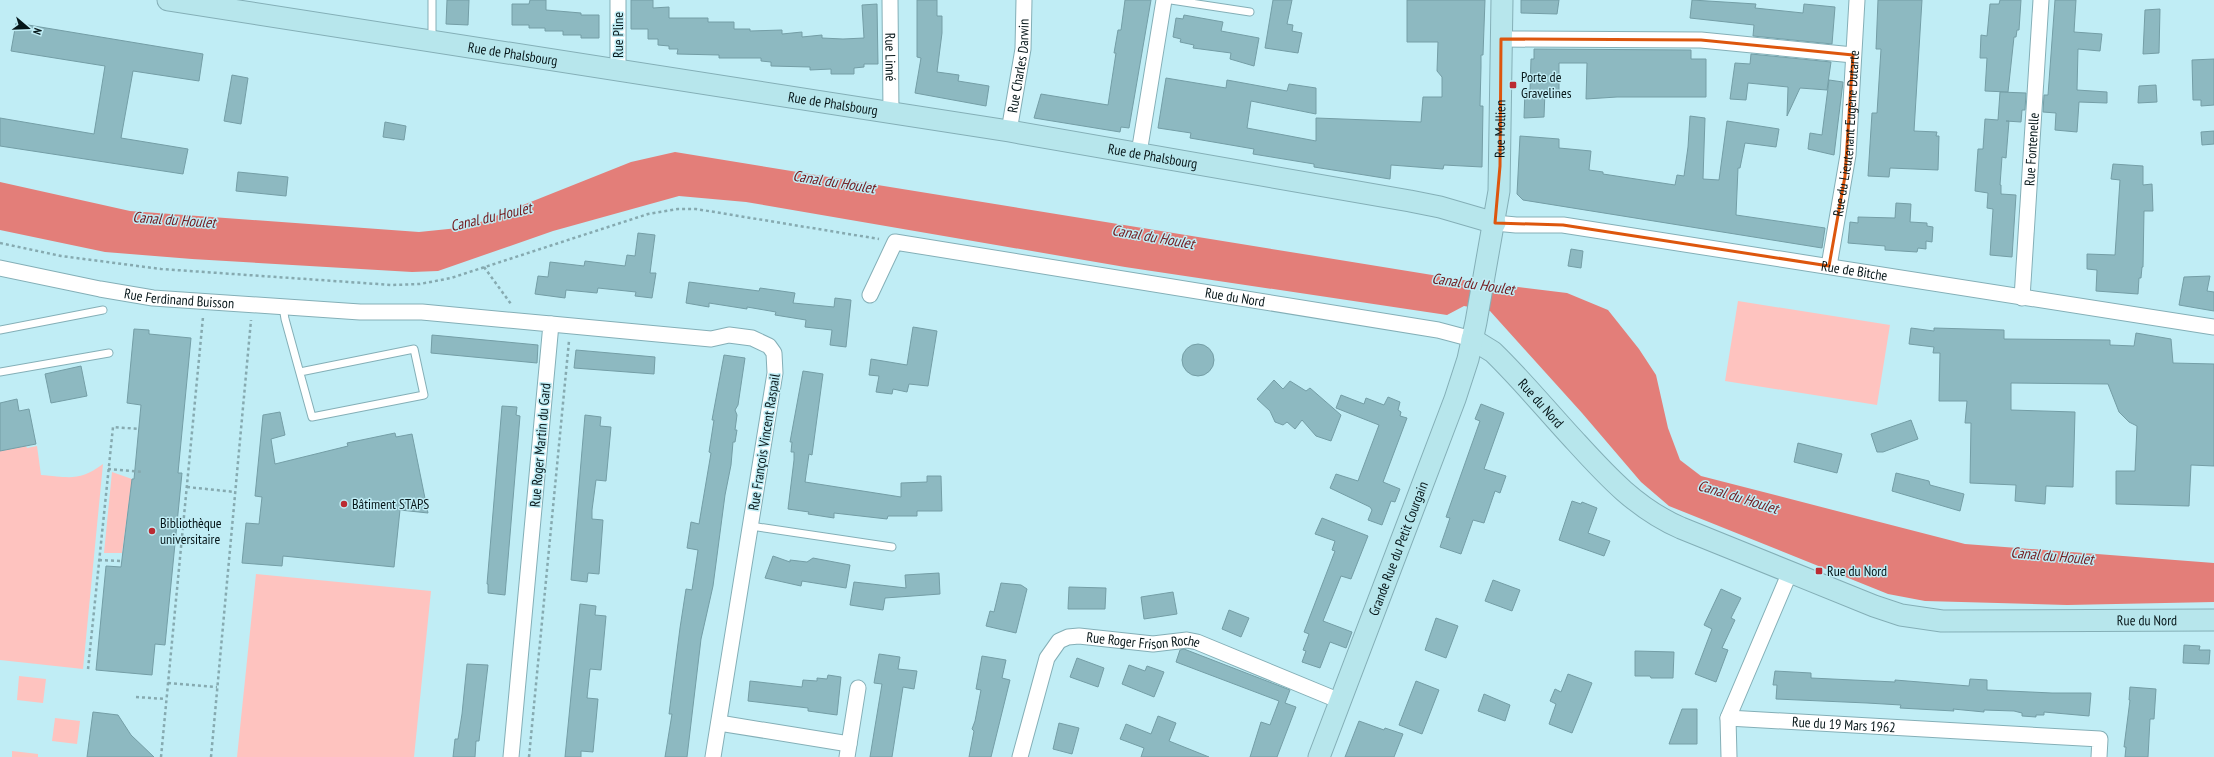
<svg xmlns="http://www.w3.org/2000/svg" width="2214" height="757" font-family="'PT Sans Narrow',sans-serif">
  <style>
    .green { fill: #fec3bf }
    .water { fill: #e37e79 }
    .building { fill: #8db9c1; stroke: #749ea6 }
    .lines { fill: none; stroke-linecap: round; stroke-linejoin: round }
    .lane-casing { stroke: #84afb7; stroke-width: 9 }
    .street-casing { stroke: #84afb7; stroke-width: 17 }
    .secondary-casing { stroke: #84afb7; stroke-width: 23 }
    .path { stroke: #86aab0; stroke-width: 2.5; stroke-dasharray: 3 3; stroke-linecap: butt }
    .lane { stroke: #fff; stroke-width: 7 }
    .street { stroke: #fff; stroke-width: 15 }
    .secondary { stroke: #b7e6ec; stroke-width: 21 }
    .marked { fill: none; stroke: #dd560d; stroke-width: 3; stroke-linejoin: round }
    .poi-dot { fill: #bb2b32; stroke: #c0edf5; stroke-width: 1.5 }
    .labels { text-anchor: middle; stroke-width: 3; stroke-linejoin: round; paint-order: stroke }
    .street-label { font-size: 14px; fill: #061619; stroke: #c0edf5 }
    .poi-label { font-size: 14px; fill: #061619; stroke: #c0edf5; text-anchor: start }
    .water-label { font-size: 15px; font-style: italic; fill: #72181c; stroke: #c0edf5 }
  </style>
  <rect width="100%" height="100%" fill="#c0edf5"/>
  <g class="green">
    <path d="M1738,301L1890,325L1877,405L1725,381Z"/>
    <path d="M26,446L27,448L37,446L41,475C69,477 79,482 103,464L83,669L0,660V451Z"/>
    <path d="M112,472L132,479L122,553H104Z"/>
    <path d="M256,574L431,591L414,757H237Z"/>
    <path d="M19,676L46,679L43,703L17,700Z"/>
    <path d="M55,718L80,721L77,744L52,741Z"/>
    <path d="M12,751L38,754V757H12Z"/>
  </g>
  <path class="water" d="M675,152L1463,280L1567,293L1608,310L1639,349L1656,375L1668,428L1680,460L1701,476L1965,544L2214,563V602L2067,605L1925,601L1888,594L1669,506L1641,482L1582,413L1490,311L1464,306L1447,315L1125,267L746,202L679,196L553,231L438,271L412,272L192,259L105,252L0,230V182L130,211L419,232L468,227L631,162Z"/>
  <g class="building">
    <path d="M447,0H469L468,25L446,24Z"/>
    <path d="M530,0H546V10L581,13V15H599V38H581V35H563V31H545V28H529V25H512V4H529Z"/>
    <path d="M631,0H653V8L669,7V18H708V22H734V29H750V31L782,30V34L802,32V37L822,35V38L843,39L864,38L862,5L877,4L878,64H864V67L854,68V74H831V69L810,70V67L771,66V62L761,61V58H719V55L677,54L678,49H669V46L658,45V39H648V29H631Z"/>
    <path d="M917,0H937V16H942V33L937,72L959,75L958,81L989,86L986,106L915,93L921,58L917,57Z"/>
    <path d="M1125,0H1151L1129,128L1121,127L1120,132L1034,118L1041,94L1108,105L1116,53H1114L1118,30H1121Z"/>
    <path d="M1273,0H1292L1287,24L1293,25L1292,31L1302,33L1298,53L1265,48Z"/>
    <path d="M1407,0H1485L1483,55H1481V67L1480,106H1483L1482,167L1444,165L1443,169L1391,165L1390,179L1314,167V164L1253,154L1254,149L1190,138L1191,133L1158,128L1166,78L1226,88L1227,80L1287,91L1289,84L1316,88V114L1251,101L1247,128L1316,141V118L1421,122L1423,97H1442V77L1437,71L1438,42H1407Z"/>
    <path d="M1521,0H1559L1557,14L1521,13Z"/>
    <path d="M1692,0L1756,4L1755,8L1803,13L1804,4L1835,7L1832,44L1753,36L1754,25L1690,18Z"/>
    <path d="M1878,0H1922L1914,131L1937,132L1936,136H1939L1938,170L1890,168L1889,177L1868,176L1872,113H1877L1881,49H1876Z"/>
    <path d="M2000,0H2021L2019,30H2017L2016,37H2014L2008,92L1985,91L1987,58H1980L1981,35L1987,36L1990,4H1999Z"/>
    <path d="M2055,0H2076L2074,32L2102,34L2100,51L2078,49L2077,90L2107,92V103L2079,102L2077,132L2055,130L2056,113L2043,112L2044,95H2048Z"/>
    <path d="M2160,9L2159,53L2143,54L2145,10Z"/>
    <path d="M1184,15L1223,22L1221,31L1259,38L1254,66L1230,59L1231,53L1193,48L1194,45L1180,42L1181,39L1173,37L1176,18L1183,19Z"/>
    <path d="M16,23L203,54L199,81L133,71L121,138L188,149L183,174L0,146V118L94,134L105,66L11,51Z"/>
    <path d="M1534,49L1691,50V59H1706V97H1617L1586,99L1587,63H1559V91H1545L1544,117L1524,118L1525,90H1530L1531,59H1534Z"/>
    <path d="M1751,54L1831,62L1827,90L1800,88L1787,116L1788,87L1748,83L1746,100L1730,99L1735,63L1750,64Z"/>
    <path d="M2214,59V105L2201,106V100H2193L2192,60Z"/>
    <path d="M232,75L248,78L241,124L224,121Z"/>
    <path d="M1829,80L1843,82L1834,155L1808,149L1810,133L1822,135Z"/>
    <path d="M2156,85L2157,102L2138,103L2139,86Z"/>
    <path d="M2000,92L2026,93L2025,110H2022L2021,122L2006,121H2009L2006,158L2002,157L2000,185H2001V194L2016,195L2012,257L1990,255L1993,209L1987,208L1988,193L1975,191L1978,149H1983L1985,119L1998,120Z"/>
    <path d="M1690,116L1705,118L1703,179L1719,180L1727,121L1779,129L1776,147L1745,143L1740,168H1738L1736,215L1825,228L1822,248L1523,200L1517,194L1520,136L1559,139V148L1591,151L1589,170L1603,172V174L1675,185L1677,175L1684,176L1688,147Z"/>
    <path d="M385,122L406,126L404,140L383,137Z"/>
    <path d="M2214,131V144L2202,145L2201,132Z"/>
    <path d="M2113,164L2143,166V185L2152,184L2153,211H2144L2143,267H2142L2141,278H2139L2138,294L2096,291L2097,270L2087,269V254L2115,255L2120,180L2111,179Z"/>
    <path d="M238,172L288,177L286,196L236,191Z"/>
    <path d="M1896,203L1911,204L1910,222L1927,223V226L1933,227L1932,242L1926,241V249L1918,248L1917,252L1885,250V246L1848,243L1850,222L1858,223V217L1895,218Z"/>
    <path d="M638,233L655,235L650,273H656L652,298L635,296L636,292L598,288L597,293L566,290L565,298L535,294L538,276L548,277L550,262L584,266L585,261L625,266L627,255L635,256Z"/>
    <path d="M1571,249L1583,251L1581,268L1568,266Z"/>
    <path d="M2210,276L2207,291L2214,292V311L2179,305L2184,277Z"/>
    <path d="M689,282L759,291L760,288L795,293L793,303L834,307L835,298L851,300L846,347L830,345L832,330L805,327L806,320L775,315L776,312L747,307V309L709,303V307L686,303Z"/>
    <path d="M913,327L937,331L928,386L909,384L907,392L893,389L892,394L876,392L879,376L869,375L871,359L907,365Z"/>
    <path d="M1911,328L1934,331V328L2004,330V339L2110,340V345L2134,346L2136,333L2171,339L2173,363L2214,364V466L2191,465L2189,506L2116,504V471H2135L2137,426L2129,422L2119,412L2108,384L2011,383V410L2075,412L2073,487L2046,486L2045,504L2015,501L2016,485L1970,483L1971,423H1965L1967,401H1939L1940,353H1933L1934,347L1909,344Z"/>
    <path d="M134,329L149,330V334L191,338L178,473H182L165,645L155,644L152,675L96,670L106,566L121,567L132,479H134L141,405L127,403Z"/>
    <path d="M432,335L538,345L537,363L431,353Z"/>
    <circle cx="1198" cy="360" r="16"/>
    <path d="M576,350L655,357L654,374L574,368Z"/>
    <path d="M724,355L745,358L738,405L735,410L737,415L735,430H737L735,442H733L731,465L725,495L713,586L701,639L687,757H665L672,714H669L680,628L686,589L692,590L698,550L687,548L691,522L699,524L711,453L709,452L714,420H712Z"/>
    <path d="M81,366L87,396L51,403L45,374Z"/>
    <path d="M803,371L823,374L812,455L809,454L805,482L901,497V483L927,482V476H941L942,511H917V516H888L887,519L834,513V518L808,514L809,512L788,509L794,460V452H791L792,442H790Z"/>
    <path d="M1274,380L1283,389L1290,381L1306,391L1310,388L1341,415L1331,441L1316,436L1302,420L1295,429L1287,422L1283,425L1275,422L1270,411L1257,399Z"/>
    <path d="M1341,395L1364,404L1366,398L1384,405L1388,397L1400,402L1398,410L1401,412L1400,416L1407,418L1383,482L1400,489L1395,502L1391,501L1382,525L1368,520L1372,510L1370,507L1330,488L1336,474L1358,481L1379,425L1336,408Z"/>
    <path d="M17,399L19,411L29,409L36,444L0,451V403Z"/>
    <path d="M1481,404L1504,413L1484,469L1506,476L1500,493L1495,491L1484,523L1473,520L1461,554L1440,547L1450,518L1446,517L1480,421L1475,419Z"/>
    <path d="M502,406L517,407L516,415L520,416L505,595L488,593V584H487Z"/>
    <path d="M280,412L285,435L271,439L275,464L348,446L347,443L395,433L396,437L412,434L428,513L400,510L394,567L283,556L282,566L242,563L246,523L259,524L262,497L255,496L263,415Z"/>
    <path d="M585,415L601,417L600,426L611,427L606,481L596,480L592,510V519L603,520L599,574L588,573L587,582L571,580Z"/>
    <path d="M1911,420L1918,439L1883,452H1877L1871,434Z"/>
    <path d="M1798,443L1842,454L1837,473L1794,462Z"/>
    <path d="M1896,473L1929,481L1930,485L1964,494L1960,511L1892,491Z"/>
    <path d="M1572,501L1581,504L1582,502L1597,508L1588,533L1610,541L1604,556L1559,540Z"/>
    <path d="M1322,518L1368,536L1351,579L1341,576L1323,621L1352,632L1346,648L1330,642L1320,668L1302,662L1306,651L1303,650L1309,634L1304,632L1335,551L1332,550L1335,541L1315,534Z"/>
    <path d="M773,556L790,562V560L807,562L813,558L850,565L846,588L802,581L801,586L765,578Z"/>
    <path d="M939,573L940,594L885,598L883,610L850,605L854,582L906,588L905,575Z"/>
    <path d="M1493,580L1520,590L1512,611L1485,601Z"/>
    <path d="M1001,583L1021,585L1027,589L1016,633L986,626L990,611L994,612Z"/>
    <path d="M1069,587L1106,588L1105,609H1068Z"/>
    <path d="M1721,589L1741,598L1731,618L1735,620L1722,648L1728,650L1716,682L1695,674L1712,629L1704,625Z"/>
    <path d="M1173,592L1177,614L1144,619L1141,597Z"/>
    <path d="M580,604L596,606L595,615L606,616L601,670L590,669L587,698L598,699L593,752L581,751V757H565Z"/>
    <path d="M1229,610L1249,618L1241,637L1222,629Z"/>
    <path d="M1436,618L1458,626L1446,658L1425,650Z"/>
    <path d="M2184,645L2200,646L2199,650H2210L2209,664L2183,663Z"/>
    <path d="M1184,649L1290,690L1285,703L1296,707L1277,757H1250L1261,722L1270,725L1279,701L1176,662L1180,650Z"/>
    <path d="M1635,651L1674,652L1673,678H1651L1650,676H1635Z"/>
    <path d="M879,654L900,657L898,669L917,671L914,689L903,687L892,757H870L882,684L874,683Z"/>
    <path d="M982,656L1006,660L1002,678L1010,680L991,757H969L974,731L972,729L975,721L981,690L976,689Z"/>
    <path d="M1077,658L1104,668L1098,687L1070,677Z"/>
    <path d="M467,664L488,665L479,741H476L475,757H453L455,739H458L462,714Z"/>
    <path d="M1129,665L1145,671L1147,666L1164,672L1154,697L1122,684Z"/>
    <path d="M1775,671L1811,673V678L1895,682V680L1969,686L1970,679L1987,680V690L2052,693H2091L2089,716L2044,712V715H2036V717L2022,716V713L2014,711L1984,710V712L1953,709L1954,711L1900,708L1901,705L1867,703L1776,699L1777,685H1773Z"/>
    <path d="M1568,674L1592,683L1572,733L1549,724L1556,704L1550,701L1555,689L1561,692Z"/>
    <path d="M828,675L841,677L837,715L808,711V708L748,701L750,681L802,687L803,680L817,681V678L827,679Z"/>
    <path d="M1416,681L1439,690L1422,734L1399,725Z"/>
    <path d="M2130,687L2156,689L2154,719H2150L2148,757H2125L2126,747H2124L2130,700H2129Z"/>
    <path d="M1484,694L1510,705L1505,721L1478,711Z"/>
    <path d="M1682,709H1697V744H1669Z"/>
    <path d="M93,712L118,715L131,735L154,757H87Z"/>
    <path d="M1158,716L1176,723L1169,741L1209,757H1141L1144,748L1120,739L1126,724L1151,734Z"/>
    <path d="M1359,721L1384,730L1385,728L1403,734L1394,757H1345Z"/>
    <path d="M1059,723L1079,728L1072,754L1053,749Z"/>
  </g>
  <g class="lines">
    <g class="lane-casing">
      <g id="lane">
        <path d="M1171,0L1250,12"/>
        <path d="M432,40V0"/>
        <path d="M283,307L285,319L312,417L424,395L414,349L300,372"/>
        <path d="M0,330L103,310"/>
        <path d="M0,372L109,353"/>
        <path d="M751,526L892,547"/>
      </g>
    </g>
    <g class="street-casing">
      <g id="street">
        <path d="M618,0V70"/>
        <path id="s1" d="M890,0L891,114"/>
        <path d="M1501,39L1701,40L1853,55"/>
        <path id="s2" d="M1009,131L1023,49L1024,0"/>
        <path d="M1139,153L1164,0"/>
        <path id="s3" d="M1495,223L1516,225H1563L2214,327"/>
        <path id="s4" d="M1829,266L1848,155L1857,0"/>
        <path id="s5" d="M0,268L100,289L153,298L360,312H422L551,324L511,757"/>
        <path id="s6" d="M870,295L895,242L1438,330L1472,339"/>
        <path id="s7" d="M2022,298L2041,0"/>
        <path d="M551,324L711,339L729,335L752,338L769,346L774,353L775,373L713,757"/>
        <path id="s8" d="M1728,718L2100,739L2099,757"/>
        <path d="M719,723L849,744"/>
        <path d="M847,757L858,688"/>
        <path id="s9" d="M1020,757L1047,658L1059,641L1068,637L1079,636L1153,644L1187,640L1197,642L1340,701"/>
        <path d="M1729,757L1728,718L1790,572"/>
      </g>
    </g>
    <g class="secondary-casing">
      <g id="secondary">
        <path id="s10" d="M168,0L1009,131L1410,201L1440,207L1495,223"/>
        <path id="s11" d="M1472,339L1493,352C1522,380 1548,412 1576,442C1607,476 1637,509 1681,528L1874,606L1901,615L1942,621L2214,620"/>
        <path id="s12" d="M1319,757L1455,399L1468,359L1476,322L1499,191L1502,0"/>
      </g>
    </g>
    <g class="path">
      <path d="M0,243L61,256L161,269L392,285L420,284L451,278L648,214L678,209H696L879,239"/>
      <path d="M484,267L511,304"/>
      <path d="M108,469L143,472"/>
      <path d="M187,487L235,492"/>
      <path d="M99,560L122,561"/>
      <path d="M88,669L113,427L139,429"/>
      <path d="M168,683L217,687"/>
      <path d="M136,697L166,699"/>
      <path d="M161,757L203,317"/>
      <path d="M211,757L251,320"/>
      <path d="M529,757L569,341"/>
    </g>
    <use href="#lane" class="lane"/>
    <use href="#street" class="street"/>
    <use href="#secondary" class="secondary"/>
  </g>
  <path class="marked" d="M1501,39L1701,40L1853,55L1845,176L1829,266L1563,225L1495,223L1500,166Z"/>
  <g class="poi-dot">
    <rect x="1509" y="81" width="8" height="8" rx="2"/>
    <circle cx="344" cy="504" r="4"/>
    <circle cx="152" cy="531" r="4"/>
    <rect x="1815" y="567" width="8" height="8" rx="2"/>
  </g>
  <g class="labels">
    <g class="street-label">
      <text transform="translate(618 35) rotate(-90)" y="5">Rue Pline</text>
      <text dy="5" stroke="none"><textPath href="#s10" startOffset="349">Rue de Phalsbourg</textPath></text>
      <text dy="5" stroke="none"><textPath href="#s1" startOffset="57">Rue Linné</textPath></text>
      <text dy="5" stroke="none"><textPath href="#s2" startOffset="66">Rue Charles Darwin</textPath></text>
      <text dy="5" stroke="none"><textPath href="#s10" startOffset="673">Rue de Phalsbourg</textPath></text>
      <text dy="5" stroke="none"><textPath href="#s12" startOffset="658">Rue Mollien</textPath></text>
      <text dy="5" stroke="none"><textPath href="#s4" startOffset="134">Rue du Lieutenant Eugène Dutarte</textPath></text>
      <text dy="5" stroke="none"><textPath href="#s7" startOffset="149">Rue Fontenelle</textPath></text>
      <text dy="5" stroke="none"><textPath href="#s10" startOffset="997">Rue de Phalsbourg</textPath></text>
      <text dy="5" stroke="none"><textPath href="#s3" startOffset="363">Rue de Bitche</textPath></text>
      <text dy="5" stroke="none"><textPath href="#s5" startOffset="182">Rue Ferdinand Buisson</textPath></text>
      <text dy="5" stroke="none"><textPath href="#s6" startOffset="403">Rue du Nord</textPath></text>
      <text dy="5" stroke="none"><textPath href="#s11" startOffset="95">Rue du Nord</textPath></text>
      <text transform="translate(764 442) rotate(-81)" y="5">Rue François Vincent Raspail</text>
      <text transform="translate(540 445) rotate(-85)" y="5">Rue Roger Martin du Gard</text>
      <text dy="5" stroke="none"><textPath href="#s12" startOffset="223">Grande Rue du Petit Courgain</textPath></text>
      <text dy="5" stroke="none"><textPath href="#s11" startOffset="767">Rue du Nord</textPath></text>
      <text dy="5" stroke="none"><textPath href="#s9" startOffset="209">Rue Roger Frison Roche</textPath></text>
      <text dy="5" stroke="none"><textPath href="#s8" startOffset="116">Rue du 19 Mars 1962</textPath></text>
    </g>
    <g class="poi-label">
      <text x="1521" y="82">Porte de<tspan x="1521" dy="16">Gravelines</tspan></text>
      <text x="352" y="509">Bâtiment STAPS</text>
      <text x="160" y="528">Bibliothèque<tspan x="160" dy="16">universitaire</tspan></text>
      <text x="1827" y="576">Rue du Nord</text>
    </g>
    <g class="water-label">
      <text transform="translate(834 182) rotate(9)" y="5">Canal du Houlet</text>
      <text transform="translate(491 217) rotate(-13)" y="5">Canal du Houlet</text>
      <text transform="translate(174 220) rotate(4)" y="5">Canal du Houlet</text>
      <text transform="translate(1153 237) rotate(10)" y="5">Canal du Houlet</text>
      <text transform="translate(1473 284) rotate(8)" y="5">Canal du Houlet</text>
      <text transform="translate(1738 497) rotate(17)" y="5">Canal du Houlet</text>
      <text transform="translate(2052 556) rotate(5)" y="5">Canal du Houlet</text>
    </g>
  </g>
  <g transform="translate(28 28) rotate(109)" stroke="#c0edf5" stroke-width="3" paint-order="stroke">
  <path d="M0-3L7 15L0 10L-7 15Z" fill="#061619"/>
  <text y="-6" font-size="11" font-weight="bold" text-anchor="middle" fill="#061619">N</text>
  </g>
</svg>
